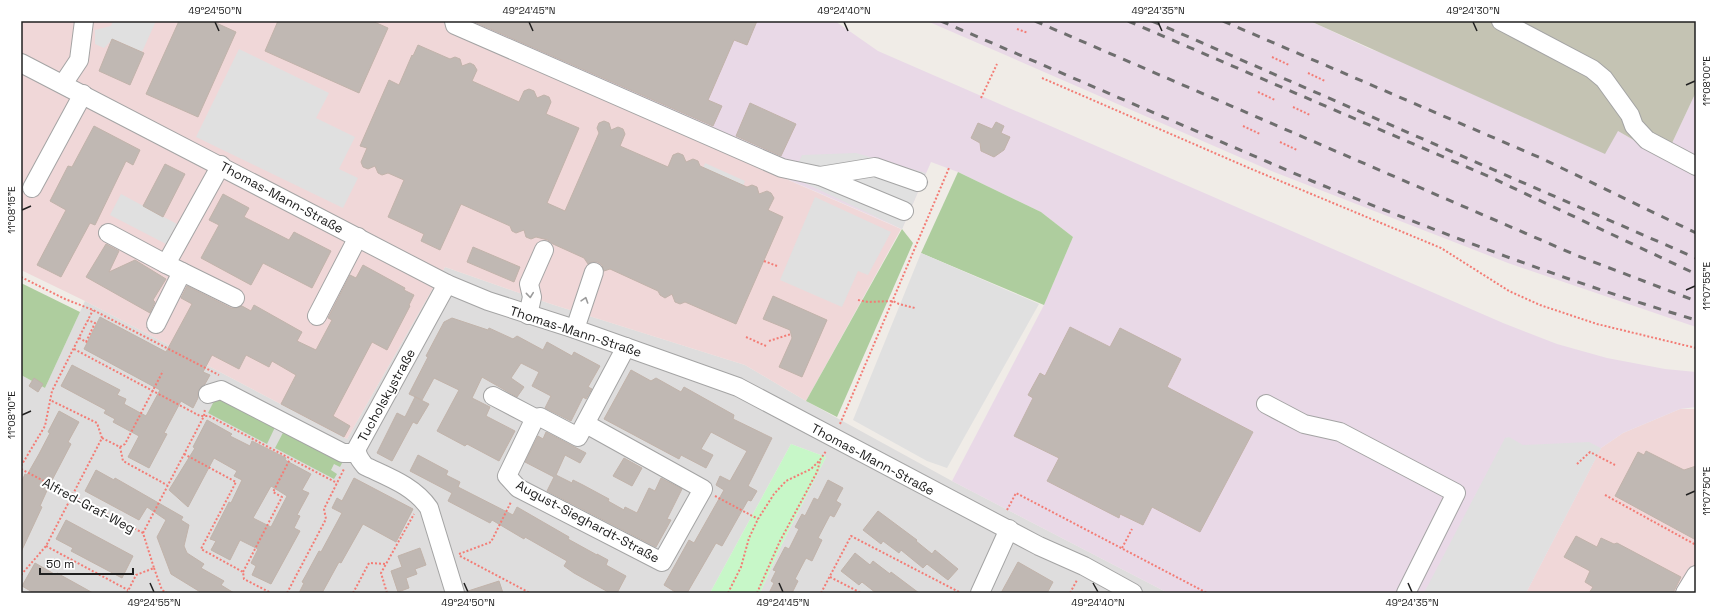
<svg xmlns="http://www.w3.org/2000/svg" width="1717" height="614" font-family="'Space Grotesk',sans-serif">
  <style>
    .residential { fill: #dedddd }
    .commercial { fill: #f0d7d8 }
    .industrial { fill: #e9d9e7 }
    .construction { fill: #c4c3b3 }
    .forest { fill: #aecd9e }
    .park { fill: #c7f7c8 }
    .parking { fill: #e0e0e0 }
    .building { fill: #c0b8b3; stroke: #c1b3aa; fill-rule: evenodd }
    .lines { fill: none; stroke-linecap: round; stroke-linejoin: round }
    .minor-casing { stroke: #a4a4a4; stroke-width: 20 }
    .path { stroke: #f37c75; stroke-width: 2; stroke-dasharray: 2 2; stroke-linecap: butt }
    .minor { stroke: #fff; stroke-width: 18 }
    .rail { stroke: #6e6e6e; stroke-width: 3; stroke-dasharray: 8 8; stroke-linecap: butt }
    .oneway { stroke: #9b9b9b }
    .ticks { fill: none; stroke: #202020; stroke-width: 1.5 }
    .labels { text-anchor: middle; stroke-width: 4; stroke-linejoin: round; paint-order: stroke }
    .street-label { font-size: 13px; fill: #202020; stroke: #fff }
    .neatline { fill: none; stroke: #202020; stroke-width: 1.5 }
    .ticks-label { font-size: 10px; text-anchor: middle; fill: #202020 }
  </style>
  <rect width="100%" height="100%" fill="#f0ece7"/>
  <path class="residential" d="M445,267L551,304L745,365L806,401L952,481L1168,593H760L783,542L826,457L791,444L710,593H21V375L45,388L85,301L347,439Z"/>
  <g class="commercial">
    <path d="M21,21H443L450,33L901,229L806,401L745,365L551,304L445,267L347,439L85,301L21,270Z"/>
    <path d="M1680,409H1696V593H1526L1601,448L1623,433Z"/>
  </g>
  <g class="industrial">
    <path d="M443,21H835L878,51L1503,323L1557,344L1607,358L1665,369L1696,372V407L1680,409L1623,433L1601,448L1526,593H1168L952,481L1044,305L1073,237L1041,212L958,172L931,162L902,229L450,33Z"/>
    <path d="M927,21H1310L1370,49L1618,131L1665,158L1696,92V327L1508,263L1274,172Z"/>
  </g>
  <path class="construction" d="M1310,21H1696V92L1665,158L1618,131L1605,154Z"/>
  <g class="forest">
    <path d="M958,172L1041,212L1073,237L1044,305L921,253Z"/>
    <path d="M902,229L913,243L837,417L806,401Z"/>
    <path d="M21,283L80,312L45,388L21,375Z"/>
    <path d="M219,391L277,423L267,444L208,413Z"/>
    <path d="M286,427L344,459L340,467L334,464L331,470L337,474L334,479L275,448Z"/>
  </g>
  <path class="park" d="M791,444L826,457L783,542L760,593H710Z"/>
  <g class="parking">
    <path d="M113,21H156L142,52L113,39L104,48L95,44V30L111,26Z"/>
    <path d="M239,49L329,93L316,118L355,137L339,169L358,178L343,208L196,137Z"/>
    <path d="M856,153L926,173L902,229L792,177L802,155Z"/>
    <path d="M705,163L745,181L741,192L701,174Z"/>
    <path d="M121,194L177,224L166,244L110,215Z"/>
    <path d="M815,197L891,232L868,275L858,271L842,307L780,280Z"/>
    <path d="M921,253L1039,304L947,468L927,461L853,420Z"/>
    <path d="M1509,437L1523,445L1589,442L1601,448L1526,593H1424L1505,438Z"/>
  </g>
  <g class="building">
    <path d="M179,21H212L236,32L198,117L146,94Z"/>
    <path d="M278,21H372L388,28L359,93L265,51Z"/>
    <path d="M472,21H757L747,45L734,40L708,100L722,106L713,126Z"/>
    <path d="M112,39L144,53L130,85L99,71Z"/>
    <path d="M418,45L450,59L455,57L460,59L462,66L470,63L474,65L477,70L472,81L519,102L524,91L529,89L534,91L537,98L544,95L549,97L551,102L546,114L579,128L547,203L565,211L599,133L597,128L599,123L604,121L609,123L611,130L618,127L623,129L625,134L620,146L668,167L673,155L678,153L683,155L686,162L693,159L698,161L700,166L747,187L752,185L757,187L759,194L767,191L771,193L774,198L768,210L783,217L736,324L685,302L680,304L675,302L672,294L665,298L660,295L658,291L610,269L604,271L602,265L598,262H592L588,264L584,258L553,244L548,240L536,237L531,239L526,237L524,230L516,233L512,231L510,226L461,204L440,250L421,241L424,234L388,217L404,180L388,173L382,175L378,173L375,166L368,169L363,167L361,162L367,148L360,146L389,80L399,85L412,55L413,56Z"/>
    <path d="M750,103L796,124L781,156L736,136Z"/>
    <path d="M996,122L1004,126L1001,133L1010,137L1004,150L994,157L981,151L980,143L971,138L978,123L992,129Z"/>
    <path d="M94,126L140,150L133,165L126,161L95,225L90,223L61,277L37,265L66,210L50,201L68,166L72,167Z"/>
    <path d="M165,164L185,174L163,217L143,206Z"/>
    <path d="M223,194L249,208L244,217L289,240L294,232L331,251L312,288L263,263L251,285L201,258L219,225L209,220Z"/>
    <path d="M106,244L119,251L109,272L135,260L166,279L153,300L155,302L150,313L86,277Z"/>
    <path d="M473,247L520,267L514,282L467,262Z"/>
    <path d="M363,265L405,288L404,290L414,295L409,305L410,306L387,350L372,342L333,416L350,426L344,437L281,404L296,375L272,361L269,367L246,355L239,369L212,355L203,372L210,375L205,384L201,387L198,391V398L193,408L181,401L164,433L167,434L149,468L128,457L139,436L113,422L115,419L104,413L106,410L61,386L72,365L120,390L117,395L126,399L124,404L146,416L160,390L84,349L100,317L166,352L192,304L181,298L187,286L231,308H236L242,306L251,311L254,305L302,332L297,341L316,350L332,320L328,318L350,275L356,278Z"/>
    <path d="M773,296L827,320L802,377L779,367L792,338L790,330L763,319Z"/>
    <path d="M452,318L488,330L489,328L513,339L517,336L543,350L547,342L572,356L574,352L600,366L588,387L592,389L586,399L583,397L571,421L545,408L551,396L532,386L539,372L521,363L511,378L524,387L517,397L482,377L472,398L490,407L486,416L515,431L499,461L467,444L465,446L437,431L459,390L434,378L422,400L409,394L428,357L426,356L444,322Z"/>
    <path d="M1070,327L1110,347L1120,328L1181,359L1167,387L1253,432L1200,532L1152,507L1143,525L1120,514L1119,518L1047,481L1059,458L1014,436L1033,398L1028,395L1040,373L1045,376Z"/>
    <path d="M631,370L651,381L656,378L681,392L684,387L734,415L733,419L772,438L748,486L757,491L751,501L748,500L722,546L716,543L687,593H677L664,585L689,540L694,543L724,490L716,485L720,476L730,481L747,451L711,432L701,449L713,455L706,468L681,455L679,459L604,419Z"/>
    <path d="M34,378L43,384L38,392L29,386Z"/>
    <path d="M415,397L429,404L417,424L413,422L392,461L377,453L397,413L405,417Z"/>
    <path d="M59,411L79,422L68,442L71,444L49,486L40,506L42,507L21,552V483L25,474L27,475L39,454L50,433L48,432Z"/>
    <path d="M207,420L232,434L230,436L250,446L252,441L286,458L285,460L311,474L302,490L309,493L297,515L300,516L294,528L300,531L271,584L252,575L256,566L251,563L258,549L240,540L230,560L211,550L216,541L210,539L229,502L231,503L242,480L234,476L237,471L214,458L188,507L169,490L195,448L193,447ZM271,486L287,496L271,527L253,518Z"/>
    <path d="M546,432L586,453L580,463L565,455L556,475L572,483L573,480L583,485L609,499L608,501L624,510L625,507L637,513L649,488L655,491L661,478L682,489L667,519L671,520L656,547L547,491L554,477L525,462L538,436L543,439Z"/>
    <path d="M1646,451L1684,470L1696,466V540L1615,496L1638,452L1644,455Z"/>
    <path d="M418,455L448,471L446,475L460,482L458,487L513,515L517,507L569,537L568,539L597,555V554L608,560L606,565L626,576L617,593H610L574,573L564,566L567,561L525,537L524,539L492,520L490,523L448,501L452,493L410,471Z"/>
    <path d="M624,458L642,468L632,486L613,476Z"/>
    <path d="M96,470L114,480L115,478L183,517L181,520L189,525L184,546L187,553L204,564L201,568L224,581L221,585L234,593H202L171,574L157,537L166,520L147,507L139,520L85,491Z"/>
    <path d="M354,478L413,509L396,542L363,524L341,563L339,562L322,593H299L304,583L302,582L306,575L319,551L321,552L342,513L332,508L337,498L342,501Z"/>
    <path d="M828,480L843,488L836,501L841,504L834,517L830,515L818,538L822,540L812,561L806,558L795,579L798,581L792,593H769L774,583L771,581L776,571L773,570L785,547L789,549L799,529L795,527L802,514L805,516L814,498L818,500Z"/>
    <path d="M878,511L917,540L916,541L932,554L935,550L958,569L948,580L927,564L923,568L901,550L899,553L883,541L881,544L863,530Z"/>
    <path d="M66,520L133,556L122,578L71,551L73,548L56,539Z"/>
    <path d="M1576,536L1597,547L1601,538L1614,544L1617,543L1681,577L1673,593H1589L1593,587L1585,582L1590,571L1564,557Z"/>
    <path d="M420,548L426,565L415,569L417,574L406,578L409,588L398,592L391,571L402,567L398,556Z"/>
    <path d="M855,553L870,565L873,561L890,574L891,572L919,593H876L862,582L859,585L841,571Z"/>
    <path d="M1018,562L1053,582L1047,593H1001Z"/>
    <path d="M35,563L56,575L57,573L93,593H34L22,586Z"/>
    <path d="M499,581L503,593H468V591Z"/>
  </g>
  <g class="lines">
    <g class="minor-casing">
      <g id="minor">
        <path d="M454,21L455,25L782,168L820,176L904,211"/>
        <path d="M1501,21L1592,69L1604,79L1630,115L1634,126L1647,140L1696,166"/>
        <path d="M21,63L447,284L488,301L575,329L738,387L1039,546L1084,566L1133,593"/>
        <path d="M63,84L79,60L84,21"/>
        <path d="M820,176L875,167L918,182"/>
        <path d="M32,188L83,94"/>
        <path d="M108,233L166,264L221,165"/>
        <path d="M166,264L235,298"/>
        <path d="M447,284L357,448C356,455 360,460 365,466C388,477 414,486 429,508L455,593"/>
        <path d="M528,315L532,297L529,284L544,250"/>
        <path d="M317,316L358,237"/>
        <path d="M156,324L182,272"/>
        <path d="M575,329L594,272"/>
        <path d="M208,394L221,390L343,453H356"/>
        <path d="M493,396L535,418L540,417L578,437L626,347"/>
        <path d="M1266,404L1304,424L1340,432L1456,493L1406,593"/>
        <path d="M535,418L507,476L518,488L662,562L703,489L586,424"/>
        <path d="M980,593L1009,529"/>
        <path d="M1685,593L1696,575"/>
      </g>
    </g>
    <g class="path">
      <path d="M1017,29L1028,33"/>
      <path d="M1272,57L1289,65"/>
      <path d="M1308,73L1325,81"/>
      <path d="M1042,78L1249,168L1441,248L1509,291L1540,305L1597,324L1696,348"/>
      <path d="M1258,92L1275,100"/>
      <path d="M981,98L997,64"/>
      <path d="M1293,107L1310,115"/>
      <path d="M1243,126L1260,134"/>
      <path d="M1280,142L1297,150"/>
      <path d="M764,261L777,266"/>
      <path d="M21,277L65,299L93,310L219,375"/>
      <path d="M858,300L868,302L893,301L899,304L915,308"/>
      <path d="M746,337L766,346"/>
      <path d="M79,338L86,342L95,323L88,320"/>
      <path d="M769,341L791,334"/>
      <path d="M74,349L200,416H209L337,483"/>
      <path d="M840,424L949,168"/>
      <path d="M102,438L120,447L123,461L167,485"/>
      <path d="M120,447L125,444L163,371"/>
      <path d="M184,454L236,482L201,549L243,572L244,579L271,593"/>
      <path d="M1577,464L1590,452L1615,465"/>
      <path d="M21,466L45,426L52,391L93,310"/>
      <path d="M21,469L143,533"/>
      <path d="M1605,495L1696,545"/>
      <path d="M715,496L758,519"/>
      <path d="M1007,510L1016,493L1207,593"/>
      <path d="M143,533L204,416L205,409"/>
      <path d="M46,546L128,590"/>
      <path d="M1122,548L1132,529"/>
      <path d="M459,554L491,542L511,502"/>
      <path d="M460,556L530,593"/>
      <path d="M154,568L162,590L167,593"/>
      <path d="M243,572L282,497L273,492L290,459"/>
      <path d="M21,575L46,546L102,438L97,423L50,400"/>
      <path d="M830,577L861,593"/>
      <path d="M127,593L136,575L154,568L143,533"/>
      <path d="M287,593L326,519L324,509L344,469"/>
      <path d="M353,593L369,563L387,564"/>
      <path d="M387,593L381,573L414,514"/>
      <path d="M728,593L741,567L749,538L758,519L774,494L786,481L811,469L820,460L826,451"/>
      <path d="M757,593L780,541L817,472L820,461"/>
      <path d="M821,593L851,536L961,593"/>
      <path d="M1070,593L1077,580"/>
    </g>
    <use href="#minor" class="minor"/>
    <g class="rail">
      <path d="M941,21L1312,181C1438,232 1565,281 1696,320"/>
      <path d="M1035,21L1578,256L1696,301"/>
      <path d="M1128,21L1490,177L1696,274"/>
      <path d="M1152,21L1696,258"/>
      <path d="M1223,21L1543,159L1696,233"/>
    </g>
  </g>
  <defs><path id="oneway-chevron" d="M-2-3.5L2.5 0L-2 3.5" fill="none" stroke-width="1.6" stroke-linecap="round" stroke-linejoin="round"/></defs>
  <g class="oneway">
    <use href="#oneway-chevron" transform="translate(530 295) rotate(84)"/>
    <use href="#oneway-chevron" transform="translate(585 300) rotate(-72)"/>
  </g>
  <path class="ticks" d="M215,22L219,31M529,22L533,31M844,22L848,31M1158,22L1162,31M1473,22L1477,31M1686,85L1695,81M22,210L31,206M1686,290L1695,286M22,415L31,411M1686,495L1695,491M150,583L154,592M464,583L468,592M779,583L783,592M1093,583L1098,592M1408,583L1412,592"/>
  <g class="labels">
    <g class="street-label">
      <text transform="translate(282 197) rotate(28)" y="5">Thomas-Mann-Straße</text>
      <text transform="translate(576 331) rotate(18)" y="5">Thomas-Mann-Straße</text>
      <text transform="translate(386 395) rotate(-61)" y="5">Tucholskystraße</text>
      <text transform="translate(873 459) rotate(28)" y="5">Thomas-Mann-Straße</text>
      <text transform="translate(89 505) rotate(28)" y="5">Alfred-Graf-Weg</text>
      <text transform="translate(588 521) rotate(28)" y="5">August-Sieghardt-Straße</text>
    </g>
  </g>
  <rect width="1717" height="614" fill="none" stroke="#ffffff" stroke-width="44"/>
  <path d="M40 568v6h93v-6" fill="none" stroke="#202020" stroke-width="2"/>
  <text x="46" y="568" font-size="12" fill="#202020" stroke="#ffffff" stroke-width="3" paint-order="stroke">50 m</text>
  <rect x="22" y="22" width="1673" height="570" class="neatline"/>
  <g class="ticks-label">
    <text x="215" y="14">49°24'50"N</text>
    <text x="529" y="14">49°24'45"N</text>
    <text x="844" y="14">49°24'40"N</text>
    <text x="1158" y="14">49°24'35"N</text>
    <text x="1473" y="14">49°24'30"N</text>
    <text transform="translate(1706 81) rotate(-90)" y="4">11°08'00"E</text>
    <text transform="translate(11 210) rotate(-90)" y="4">11°08'15"E</text>
    <text transform="translate(1706 286) rotate(-90)" y="4">11°07'55"E</text>
    <text transform="translate(11 415) rotate(-90)" y="4">11°08'10"E</text>
    <text transform="translate(1706 491) rotate(-90)" y="4">11°07'50"E</text>
    <text x="154" y="606">49°24'55"N</text>
    <text x="468" y="606">49°24'50"N</text>
    <text x="783" y="606">49°24'45"N</text>
    <text x="1098" y="606">49°24'40"N</text>
    <text x="1412" y="606">49°24'35"N</text>
  </g>
</svg>
